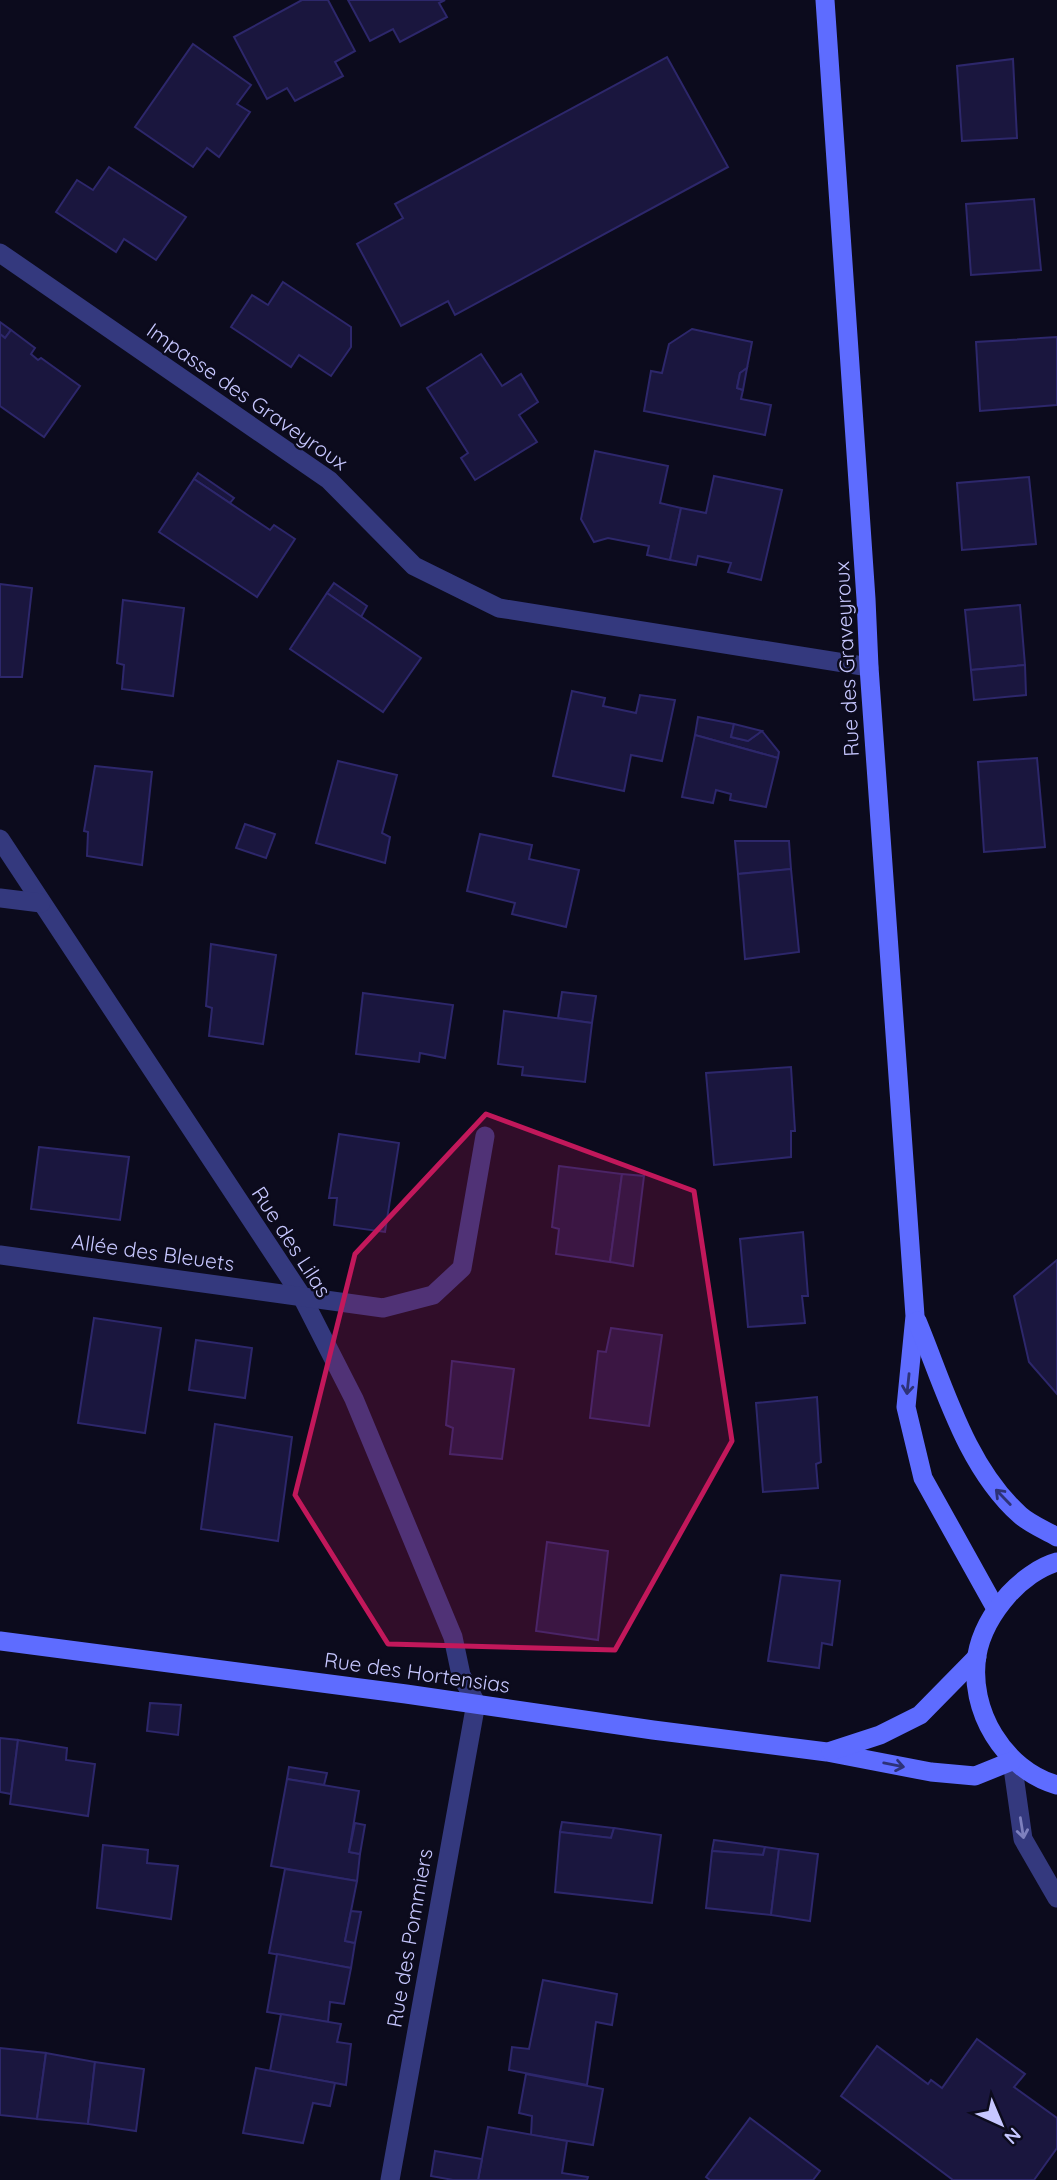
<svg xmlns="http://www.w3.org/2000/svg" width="1057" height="2180" font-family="Quicksand,sans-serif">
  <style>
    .building { fill: #1a163e; stroke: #2d276b; stroke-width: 2 }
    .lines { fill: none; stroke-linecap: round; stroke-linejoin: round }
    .minor { stroke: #34397e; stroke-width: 19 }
    .secondary { stroke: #5e6cff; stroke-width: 19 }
    .oneway { stroke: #2d3277 }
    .oneway2 { stroke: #7e80be }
    .marked { fill: #c2185b; fill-opacity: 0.2; stroke: #c2185b; stroke-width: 5; stroke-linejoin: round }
    .labels { text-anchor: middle; stroke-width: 5; stroke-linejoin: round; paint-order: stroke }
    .street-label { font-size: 21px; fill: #c7c7ff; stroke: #0c0b1d }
  </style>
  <rect width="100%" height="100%" fill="#0c0b1d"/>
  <g class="building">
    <path d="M302,0H328L355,51L335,62L343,76L295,101L287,88L267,99L234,37Z"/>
    <path d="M348,0H445L439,3L447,17L400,42L393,29L370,41Z"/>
    <path d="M193,44L251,85L237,104L250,112L219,157L207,148L193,167L135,127Z"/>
    <path d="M667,57L728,167L455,315L448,301L401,326L357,244L403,218L395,204Z"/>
    <path d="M1013,59L1017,138L962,141L957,66Z"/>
    <path d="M109,167L186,217L156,260L124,239L116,252L56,212L77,180L93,190Z"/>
    <path d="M1034,199L1041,270L971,275L966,204Z"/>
    <path d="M283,282L351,327V347L331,376L299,355L291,367L231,327L252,295L268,305Z"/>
    <path d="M0,322L11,330L5,338L0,334Z"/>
    <path d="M692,329L752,342L747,368L740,373L737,388L743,390L741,399L771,405L765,435L644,411L651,371L662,373L669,344Z"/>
    <path d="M11,330L35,348L31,354L38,360L41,358L80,386L44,437L0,406V334L5,338Z"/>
    <path d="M1057,337V405L980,411L976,342Z"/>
    <path d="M481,354L502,386L521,374L538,402L519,415L537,442L475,480L461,458L468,453L427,388Z"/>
    <path d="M747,368L743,390L737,388L740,373Z"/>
    <path d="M595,451L668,466L660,503L681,508L670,560L647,555L649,546L608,538L594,542L581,519Z"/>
    <path d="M198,473L234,498L230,503L194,479Z"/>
    <path d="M714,476L782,490L761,580L728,572L731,563L698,556L696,565L670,560L681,508L706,513Z"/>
    <path d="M1029,477L1036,544L962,550L957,483Z"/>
    <path d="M194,479L270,530L274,525L295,539L257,597L159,532Z"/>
    <path d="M334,583L367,606L361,617L327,593Z"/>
    <path d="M0,584L32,588L22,677H0Z"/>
    <path d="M327,593L421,658L383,712L290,649Z"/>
    <path d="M123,600L184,608L173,696L122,689L124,665L117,663Z"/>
    <path d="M1020,605L1025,665L971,670L965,610Z"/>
    <path d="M1025,665L1026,695L974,700L971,670Z"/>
    <path d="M572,691L605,698L603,706L636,713L640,695L675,700L662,761L631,755L624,791L553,776Z"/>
    <path d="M698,717L734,724L731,737L748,741L762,731L779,752L778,758L695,735Z"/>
    <path d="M734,724L762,731L748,741L731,737Z"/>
    <path d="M695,735L778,758L766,807L730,800L731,794L716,790L713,803L682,797Z"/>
    <path d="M1037,758L1045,847L984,852L978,762Z"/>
    <path d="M338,761L397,775L382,833L390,837L385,863L316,843Z"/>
    <path d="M95,766L152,772L142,865L87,856L88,832L84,831Z"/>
    <path d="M245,824L275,834L266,858L236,848Z"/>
    <path d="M480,834L532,845L529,859L579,870L566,927L512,914L515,903L467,891Z"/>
    <path d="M735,841H789L791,869L738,874Z"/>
    <path d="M791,869L799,952L745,959L738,874Z"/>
    <path d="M211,944L276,955L263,1044L209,1036L212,1008L206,1006Z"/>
    <path d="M562,992L596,996L592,1023L558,1018Z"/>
    <path d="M363,993L453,1005L445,1058L420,1053L419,1062L356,1054Z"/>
    <path d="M504,1011L592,1023L585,1082L522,1075L523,1067L498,1064Z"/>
    <path d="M791,1067L795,1131H791V1157L714,1165L706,1073Z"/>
    <path d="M339,1134L399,1143L385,1232L334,1225L337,1198H329Z"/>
    <path d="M39,1147L129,1157L120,1220L31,1209Z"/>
    <path d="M559,1166L622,1174L610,1262L556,1254L559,1229L552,1227Z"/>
    <path d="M622,1174L644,1176L633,1266L610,1262Z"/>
    <path d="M803,1232L808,1296H802L805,1323L748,1327L740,1239Z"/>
    <path d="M1057,1260V1394L1029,1362L1014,1296Z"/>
    <path d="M94,1318L161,1328L145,1433L78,1423Z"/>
    <path d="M611,1328L662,1335L649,1426L590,1418L598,1351L606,1352Z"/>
    <path d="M196,1340L252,1348L245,1398L189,1390Z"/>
    <path d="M452,1361L514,1369L502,1459L450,1454L453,1428L446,1425Z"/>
    <path d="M817,1397L821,1462L816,1464L818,1488L763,1492L756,1403Z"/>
    <path d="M215,1424L292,1437L278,1541L201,1529Z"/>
    <path d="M547,1542L608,1551L598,1640L536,1631Z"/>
    <path d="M781,1575L840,1581L832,1645L822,1643L819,1668L768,1661Z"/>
    <path d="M150,1703L181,1705L178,1735L147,1731Z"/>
    <path d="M0,1738L18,1740L11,1794L0,1792Z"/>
    <path d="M18,1740L67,1748L66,1760L95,1764L88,1816L10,1804Z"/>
    <path d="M289,1767L327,1773L324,1785L287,1779Z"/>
    <path d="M287,1779L359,1791L349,1852L360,1854L357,1881L271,1866Z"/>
    <path d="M562,1822L614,1828L611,1838L560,1832Z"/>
    <path d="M355,1823L365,1825L360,1854L349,1852Z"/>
    <path d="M614,1828L661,1835L652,1903L555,1892L560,1832L611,1838Z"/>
    <path d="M714,1840L765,1847L763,1855L712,1851Z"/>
    <path d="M103,1845L148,1850L147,1863L178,1866L171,1919L97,1908Z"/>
    <path d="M765,1847L779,1849L771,1915L706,1908L712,1851L763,1855Z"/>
    <path d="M779,1849L818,1854L810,1921L771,1915Z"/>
    <path d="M285,1869L357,1881L345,1941L355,1943L351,1968L269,1953Z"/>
    <path d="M351,1911L361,1912L355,1943L345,1941Z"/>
    <path d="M277,1954L351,1968L344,2004L330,2002L328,2022L267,2012Z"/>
    <path d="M543,1980L617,1994L612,2025L596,2022L587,2085L509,2070L512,2047L529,2049Z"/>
    <path d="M281,2014L341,2024L337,2042L351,2044L346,2085L270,2071Z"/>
    <path d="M977,2039L1025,2074L1014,2087L1057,2118V2148L1034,2180H953L841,2096L877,2046L928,2084L931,2080L942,2088Z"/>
    <path d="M0,2048L46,2053L37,2119L0,2115Z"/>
    <path d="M46,2053L95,2062L88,2124L37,2119Z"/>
    <path d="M95,2062L144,2069L136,2131L88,2124Z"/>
    <path d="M256,2068L335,2083L330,2106L313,2103L303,2143L243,2133Z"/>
    <path d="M526,2074L603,2089L593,2145L531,2135L532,2116L519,2113Z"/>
    <path d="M750,2118L820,2171L813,2180H710L706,2177Z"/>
    <path d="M488,2127L567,2141L562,2173L588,2177L587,2180H478Z"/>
    <path d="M435,2151L482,2159L478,2180H453L431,2176Z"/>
  </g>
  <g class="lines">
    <g class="minor">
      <path d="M0,253L329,480L414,566L499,608L869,667"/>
      <path d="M0,839L301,1295L354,1399L453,1637L461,1675L476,1703L390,2180"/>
      <path d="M0,898L41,903"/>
      <path d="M0,1255L383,1308L433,1295L462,1268L485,1136"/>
      <path d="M1012,1761L1023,1839L1057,1898"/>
    </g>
    <g class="secondary">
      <path d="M825,0L866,599L869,667L915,1316L906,1407L923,1478L996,1609"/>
      <path d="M917,1321C944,1386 966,1467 1020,1515C1030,1524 1045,1530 1057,1537"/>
      <path d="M1057,1562C1039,1567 1021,1581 1009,1594C993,1612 981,1632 977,1655C968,1710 1004,1770 1057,1785"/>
      <path d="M0,1641L406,1694L653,1730L827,1752L931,1772L975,1776L1012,1761"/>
      <path d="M831,1751L880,1735L920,1715L977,1657"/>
    </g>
  </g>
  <defs><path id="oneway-shaft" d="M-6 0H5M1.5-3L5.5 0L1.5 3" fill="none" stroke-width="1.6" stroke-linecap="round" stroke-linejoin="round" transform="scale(1.75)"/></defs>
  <g class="oneway">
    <use href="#oneway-shaft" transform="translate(908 1384) rotate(96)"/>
    <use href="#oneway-shaft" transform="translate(1003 1497) rotate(-134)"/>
    <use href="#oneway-shaft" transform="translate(894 1765) rotate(11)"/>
  </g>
  <use class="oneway2" href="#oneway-shaft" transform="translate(1022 1828) rotate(81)"/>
  <path class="marked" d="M486,1114L694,1191L732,1441L615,1650L388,1644L295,1495L355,1254Z"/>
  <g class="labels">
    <g class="street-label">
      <text transform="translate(247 397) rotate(35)" y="7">Impasse des Graveyroux</text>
      <text transform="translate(847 659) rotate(-93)" y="7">Rue des Graveyroux</text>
      <text transform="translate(291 1242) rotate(57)" y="7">Rue des Lilas</text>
      <text transform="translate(153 1253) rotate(8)" y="7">Allée des Bleuets</text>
      <text transform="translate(417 1673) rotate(8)" y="7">Rue des Hortensias</text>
      <text transform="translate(410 1938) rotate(-80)" y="7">Rue des Pommiers</text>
    </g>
  </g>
  <g transform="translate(1001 2124) rotate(136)" stroke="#0c0b1d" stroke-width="5" paint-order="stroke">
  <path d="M0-5L12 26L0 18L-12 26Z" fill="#c7c7ff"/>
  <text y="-10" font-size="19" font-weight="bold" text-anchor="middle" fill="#c7c7ff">N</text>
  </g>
</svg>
